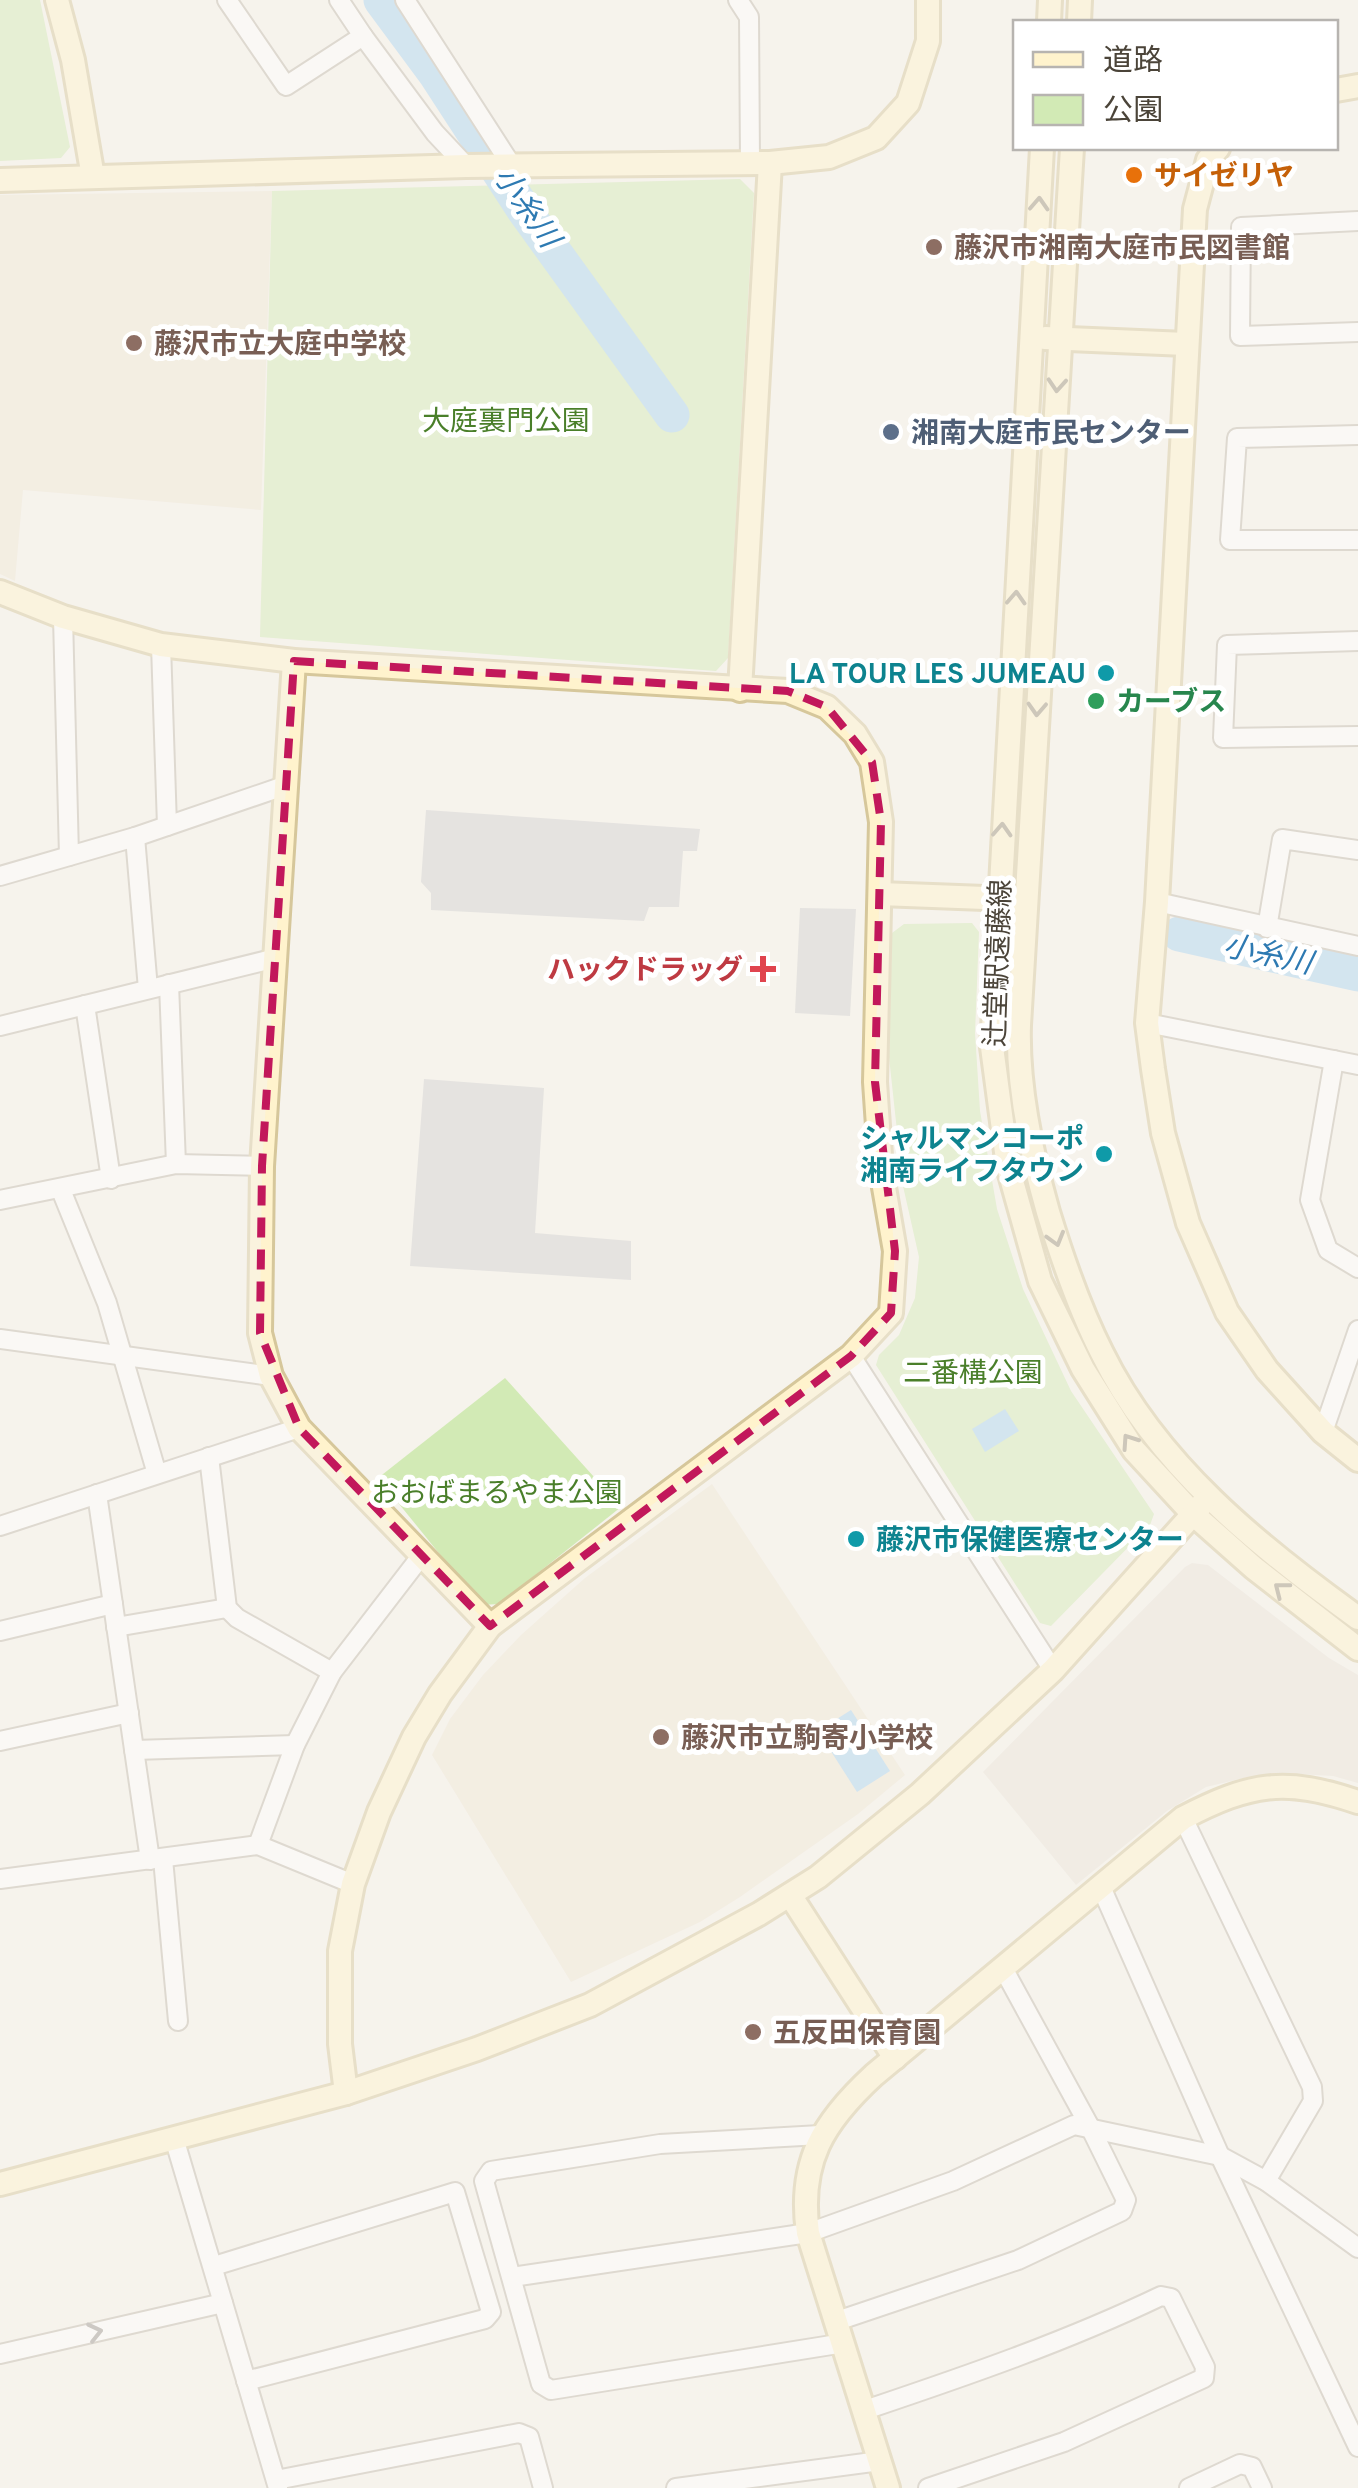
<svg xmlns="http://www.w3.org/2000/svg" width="1358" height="2488" font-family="Overpass,'Noto Sans JP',sans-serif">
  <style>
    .residential { fill: #eae5da }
    .education { fill: #efe8d6 }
    .green { fill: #d2eab5 }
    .parking { fill: #e5e3e0 }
    .water { fill: #a9d4f2 }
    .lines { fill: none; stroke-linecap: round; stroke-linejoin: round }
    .river { stroke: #a9d4f2; stroke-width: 35 }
    .street-casing { stroke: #c2bbae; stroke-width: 22 }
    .secondary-casing { stroke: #d6c79b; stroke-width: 28 }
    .street { stroke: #fff; stroke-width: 18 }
    .secondary { stroke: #fff3cd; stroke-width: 22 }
    .oneway { stroke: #9c937c }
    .oneway2 { stroke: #9c9892 }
    .marked { fill: none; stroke: #c2185b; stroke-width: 8; stroke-dasharray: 20 12; stroke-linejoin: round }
    .food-dot { fill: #e8710a; stroke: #fff; stroke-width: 4 }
    .education-dot { fill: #8d6e63; stroke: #fff; stroke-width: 4 }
    .service-dot { fill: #5c6f8a; stroke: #fff; stroke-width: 4 }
    .culture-dot { fill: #0f9aa8; stroke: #fff; stroke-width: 4 }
    .leisure-dot { fill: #2e9e5b; stroke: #fff; stroke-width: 4 }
    .health-dot { fill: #e0444e; stroke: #fff; stroke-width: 4 }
    .labels { text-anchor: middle; stroke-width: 10; stroke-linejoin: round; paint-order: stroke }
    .food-label { font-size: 28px; font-weight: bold; fill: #c56008; stroke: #fff; text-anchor: start }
    .education-label { font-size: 28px; font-weight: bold; fill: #785e54; stroke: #fff; text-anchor: start }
    .park-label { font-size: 28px; fill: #4a7f2a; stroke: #fff }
    .service-label { font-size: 28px; font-weight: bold; fill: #4e5e75; stroke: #fff; text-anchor: start }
    .culture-label { font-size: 28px; font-weight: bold; fill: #0d838f; stroke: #fff; text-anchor: end }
    .leisure-label { font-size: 28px; font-weight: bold; fill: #27864d; stroke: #fff; text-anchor: start }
    .street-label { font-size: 28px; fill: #4b4439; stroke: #fff }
    .health-label { font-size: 28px; font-weight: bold; fill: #be3a42; stroke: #fff; text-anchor: end }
    .water-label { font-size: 30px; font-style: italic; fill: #2e7ab2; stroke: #fff }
  </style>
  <rect width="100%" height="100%" fill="#f6f3ec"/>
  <path class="residential" d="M1192,1563L1208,1565L1329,1658L1358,1675V1783L1333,1776L1298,1774L1248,1777L1206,1787L1167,1811L1076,1885L983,1772L1185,1567Z"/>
  <g class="education">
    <path d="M272,191L261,510L23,490L15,581L0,574V195Z"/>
    <path d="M712,1484L905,1775L858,1814L740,1897L700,1922L571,1982L432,1755L450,1719L483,1675L521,1635L585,1578Z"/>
  </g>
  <g class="green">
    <path d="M0,0H40L70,147L61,158L0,161Z"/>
    <path d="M740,179L754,193L728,658L716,671L260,637L272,191Z"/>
    <path d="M972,923L979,932L975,1033L980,1111L997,1209L1023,1289L1071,1391L1154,1514L1150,1525L1051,1626L1040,1623L876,1365L879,1355L899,1335L915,1298L919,1257L903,1186L889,1057L892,933L904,924Z"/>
    <path d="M505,1378L621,1507L499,1604L481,1605L378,1478Z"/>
  </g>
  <g class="parking">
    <path d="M426,810L700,829L697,851H683L679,907H649L644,921L431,910V893L421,882Z"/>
    <path d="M800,908L856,909L850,1016L795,1013Z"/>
    <path d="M424,1079L544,1088L535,1233L631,1241V1280L410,1266Z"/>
  </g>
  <g class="water">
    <path d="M1005,1409L1019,1431L985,1452L972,1429Z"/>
    <path d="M851,1710L890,1771L857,1792L818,1731Z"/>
  </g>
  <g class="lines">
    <g class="river">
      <path d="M381,0L435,73L524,210L672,415"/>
      <path d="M1179,934L1358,974"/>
    </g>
    <g class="street-casing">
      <g id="street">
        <path d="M227,0L286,86L363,36L339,0"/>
        <path d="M405,0L512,166"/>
        <path d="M738,0L749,17L750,162"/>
        <path d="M363,36L435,133L466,166"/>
        <path d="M1358,221L1241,227L1240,336L1358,332"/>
        <path d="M1358,435L1237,438L1230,540H1358"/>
        <path d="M63,617L69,856"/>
        <path d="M1358,641L1227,645L1223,738L1358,736"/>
        <path d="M161,645L167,826"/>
        <path d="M135,837L148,989"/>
        <path d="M0,876L135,837L287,785"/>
        <path d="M1157,902L1358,946"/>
        <path d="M1267,928L1282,839L1358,850"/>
        <path d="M169,984L176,1164"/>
        <path d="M85,1005L111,1179"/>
        <path d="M1147,1023L1358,1065"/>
        <path d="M0,1026L276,958"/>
        <path d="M1334,1060L1310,1200L1328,1250L1358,1268"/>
        <path d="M61,1190L107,1303L157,1474"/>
        <path d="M0,1200L176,1164L262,1166"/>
        <path d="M0,1339L271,1376"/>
        <path d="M851,1356L1053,1670"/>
        <path d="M1323,1432L1358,1330"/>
        <path d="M209,1457L227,1608L237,1618L332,1672"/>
        <path d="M97,1494L150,1860"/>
        <path d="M0,1526L299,1428"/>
        <path d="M116,1627L227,1608"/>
        <path d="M0,1631L113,1604"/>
        <path d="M0,1741L129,1713"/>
        <path d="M134,1750L295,1745"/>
        <path d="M1183,1818L1312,2087L1313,2101L1266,2181"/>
        <path d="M258,1845L295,1745L332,1672L422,1555"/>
        <path d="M163,1859L178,2021"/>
        <path d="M0,1879L258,1845L353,1884"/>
        <path d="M1101,1887L1220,2156L1358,2447"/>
        <path d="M820,2135L660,2144L491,2171L484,2181L541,2384L551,2390L844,2343"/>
        <path d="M174,2138L278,2488"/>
        <path d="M214,2266L455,2192L491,2312L485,2319L246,2381"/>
        <path d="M512,2277L808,2233L953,2181L1074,2125L1220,2156L1266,2181L1358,2248"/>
        <path d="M837,2321L1018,2260L1122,2211L1126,2200L1090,2127L1004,1970"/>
        <path d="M0,2354L223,2303"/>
        <path d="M865,2410C966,2376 1065,2342 1161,2296L1171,2298L1205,2367L1204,2378L1064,2442L928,2488"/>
        <path d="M276,2480L519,2433L529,2437L543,2488"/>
        <path d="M676,2488L880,2461"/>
        <path d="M1189,2488L1240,2464L1252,2467L1262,2488"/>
      </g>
    </g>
    <g class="secondary-casing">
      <g id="secondary">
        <path d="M57,0L73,60L93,177"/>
        <path d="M1049,22L1050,0"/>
        <path d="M1079,22L1080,0"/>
        <path d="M1336,90L1358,86"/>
        <path d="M1042,148L992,1047L1008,1167L1040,1281L1083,1369L1134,1450L1193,1514L1254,1568L1358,1649"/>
        <path d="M1072,148L1019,1025C1017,1087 1031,1152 1048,1212C1063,1261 1079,1308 1102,1353C1157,1465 1259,1547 1358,1618"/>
        <path d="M1218,148L1208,160L1195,209L1157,902L1147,1023L1153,1069L1163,1133L1188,1223L1227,1312L1267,1370L1323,1432L1358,1460"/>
        <path d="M0,180L466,166L770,163L829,157L876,138L908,103L928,41V0"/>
        <path d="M1045,338L1186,344"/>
        <path d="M0,592L63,617L161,645L294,661L788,691L827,707L855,734L872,762L881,822L875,1082L881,1170L895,1251L891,1313L851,1356L490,1626L440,1694L414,1737L379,1812L353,1884L340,1951V2044L346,2093"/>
        <path d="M294,661L262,1166L260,1333L271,1376L299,1428L490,1626"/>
        <path d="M740,690L770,163"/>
        <path d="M880,894L1011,899"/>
        <path d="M790,1895L895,2058"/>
        <path d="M0,2184L346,2093L477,2049L590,2005L759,1914L818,1877L920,1794L1053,1670L1203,1503"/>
        <path d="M888,2488L808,2233C798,2162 823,2122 874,2075L1183,1818C1250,1783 1285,1777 1358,1802"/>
      </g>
    </g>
    <use href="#street" class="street"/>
    <use href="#secondary" class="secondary"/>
  </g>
  <defs><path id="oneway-chevron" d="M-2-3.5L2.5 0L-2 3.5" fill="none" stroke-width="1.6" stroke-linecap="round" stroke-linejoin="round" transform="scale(2.5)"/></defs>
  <g class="oneway">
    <use href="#oneway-chevron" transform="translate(1039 204) rotate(-87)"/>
    <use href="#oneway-chevron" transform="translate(1057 385) rotate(94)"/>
    <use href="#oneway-chevron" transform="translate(1016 598) rotate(-87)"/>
    <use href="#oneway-chevron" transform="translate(1037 709) rotate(93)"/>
    <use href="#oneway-chevron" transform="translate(1002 830) rotate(-87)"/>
    <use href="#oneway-chevron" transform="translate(1056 1239) rotate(74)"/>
    <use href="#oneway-chevron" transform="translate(1129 1441) rotate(-124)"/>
    <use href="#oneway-chevron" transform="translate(1281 1589) rotate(-142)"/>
  </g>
  <use class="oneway2" href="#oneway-chevron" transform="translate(95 2332) rotate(-13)"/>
  <path d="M0 0H1358V2488H0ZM294,661L788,691L827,707L872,762L881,822L875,1082L895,1251L891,1313L851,1356L490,1626L299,1428L260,1333L262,1166Z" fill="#f6f3ec" fill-opacity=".55" fill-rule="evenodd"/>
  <path class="marked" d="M294,661L788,691L827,707L872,762L881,822L875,1082L895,1251L891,1313L851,1356L490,1626L299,1428L260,1333L262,1166Z"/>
  <circle class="food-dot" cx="1134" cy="175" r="10"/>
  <g class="education-dot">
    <circle cx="934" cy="247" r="10"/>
    <circle cx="134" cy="343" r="10"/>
    <circle cx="661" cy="1737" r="10"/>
    <circle cx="753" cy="2032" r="10"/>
  </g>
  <circle class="service-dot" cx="891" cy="432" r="10"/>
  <g class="culture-dot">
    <circle cx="1106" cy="673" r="10"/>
    <circle cx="1104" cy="1154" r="10"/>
    <circle cx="856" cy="1539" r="10"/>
  </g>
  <circle class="leisure-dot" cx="1096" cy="701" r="10"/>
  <path class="health-dot" d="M758 954h10v10h10v10h-10v10h-10v-10h-10v-10h10z"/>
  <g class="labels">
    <g class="food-label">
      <text x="1154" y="185">サイゼリヤ</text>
    </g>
    <g class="education-label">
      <text x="954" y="257">藤沢市湘南大庭市民図書館</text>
      <text x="154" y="353">藤沢市立大庭中学校</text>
      <text x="681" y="1747">藤沢市立駒寄小学校</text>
      <text x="773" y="2042">五反田保育園</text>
    </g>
    <g class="park-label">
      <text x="506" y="430">大庭裏門公園</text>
      <text x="973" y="1382">二番構公園</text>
      <text x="497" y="1502">おおばまるやま公園</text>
    </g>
    <g class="service-label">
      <text x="911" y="442">湘南大庭市民センター</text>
    </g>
    <g class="culture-label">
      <text x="1086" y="683">LA TOUR LES JUMEAU</text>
      <text x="1084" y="1148">シャルマンコーポ<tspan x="1084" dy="32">湘南ライフタウン</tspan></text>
      <text x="876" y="1549" text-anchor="start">藤沢市保健医療センター</text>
    </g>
    <g class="leisure-label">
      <text x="1116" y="711">カーブス</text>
    </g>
    <g class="street-label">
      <text transform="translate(997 963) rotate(-88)" y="10">辻堂駅遠藤線</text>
    </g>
    <g class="health-label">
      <text x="743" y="979">ハックドラッグ</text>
    </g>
    <g class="water-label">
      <text transform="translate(527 207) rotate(55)" y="10">小糸川</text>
      <text transform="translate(1268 954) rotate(12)" y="10">小糸川</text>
    </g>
  </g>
  <rect x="1013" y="20" width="325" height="130" fill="#ffffff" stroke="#b7b4b0" stroke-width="2.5"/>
  <rect x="1033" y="52" width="50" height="15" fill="#fff3cd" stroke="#b7b4b0" stroke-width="2.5"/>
  <text x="1103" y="70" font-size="30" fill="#4b4439">道路</text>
  <rect x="1033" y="95" width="50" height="30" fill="#d2eab5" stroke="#b7b4b0" stroke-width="2.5"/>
  <text x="1103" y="120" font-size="30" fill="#4b4439">公園</text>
</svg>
